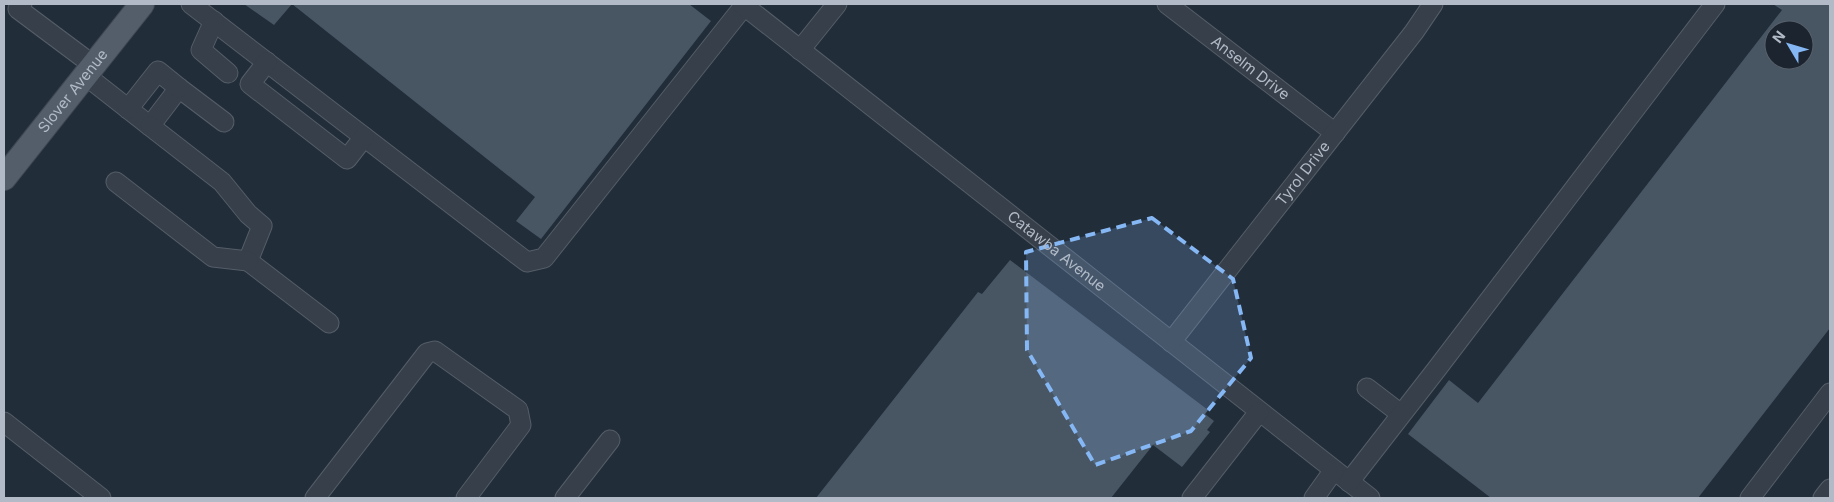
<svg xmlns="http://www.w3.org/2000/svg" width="1834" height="502" font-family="Inter,sans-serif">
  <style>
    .building { fill: #485563; fill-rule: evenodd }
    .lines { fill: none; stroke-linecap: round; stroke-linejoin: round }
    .minor-casing { stroke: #545d68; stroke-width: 21 }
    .major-casing { stroke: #3f4853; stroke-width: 26 }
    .minor { stroke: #363f4a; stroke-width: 19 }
    .major { stroke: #545e6a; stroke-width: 24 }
    .marked { fill: #86b7f5; fill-opacity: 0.2; stroke: #86b7f5; stroke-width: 4; stroke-dasharray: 10 6; stroke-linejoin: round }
    .labels { text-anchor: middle; stroke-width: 5; stroke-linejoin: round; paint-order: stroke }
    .street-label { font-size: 15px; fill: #b1bac6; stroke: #1b242f }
  </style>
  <rect width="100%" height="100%" fill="#222d3a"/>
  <g class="building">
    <path d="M244,4H292L274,25Z"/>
    <path d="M292,4H689L711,21L541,239L516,221L535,197Z"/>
    <path d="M1773,4H1830V328L1698,498H1491L1408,434L1449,380L1478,403L1782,10ZM1774,30H1804V60H1774Z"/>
    <path d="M1010,260L1208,410L1205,414L1214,421L1207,430L1210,432L1182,467L1153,445L1111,498H816L978,292L982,294Z"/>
  </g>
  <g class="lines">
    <g class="minor-casing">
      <g id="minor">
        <path d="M22,4L18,9L93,65"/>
        <path d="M191,4L527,262L544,258L744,6"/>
        <path id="s1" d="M742,4L1370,498"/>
        <path id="s2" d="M1167,4L1335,133"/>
        <path d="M214,21L201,50L228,73"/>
        <path d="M800,50L837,4"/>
        <path d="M267,62L250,84L347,159L364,137"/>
        <path d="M85,75L150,126L179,88L224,122"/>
        <path d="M128,109L158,71L179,88"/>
        <path d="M150,126L222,182L248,214L262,226L248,261L329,323"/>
        <path d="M116,182L213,257L248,261"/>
        <path id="s3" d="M1171,342L1414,32L1433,4"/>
        <path d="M1367,388L1401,414"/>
        <path d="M4,422L101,498"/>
        <path d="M1349,482L1436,370L1715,4"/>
        <path d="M315,498L427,353L435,351L518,410L521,425L466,498"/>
        <path d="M565,498L610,440"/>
        <path d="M1192,498L1259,412"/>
        <path d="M1314,498L1334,470"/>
        <path d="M1750,498L1830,393"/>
        <path d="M1823,498L1830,489"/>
      </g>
    </g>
    <g class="major-casing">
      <g id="major">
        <path id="s4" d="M4,178L142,4"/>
      </g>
    </g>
    <use href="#minor" class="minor"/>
    <use href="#major" class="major"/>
  </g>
  <path class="marked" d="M1152,218L1233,279L1251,358L1191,431L1095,465L1027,350L1026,252Z"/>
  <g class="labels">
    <g class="street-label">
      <text dy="5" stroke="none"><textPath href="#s2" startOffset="105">Anselm Drive</textPath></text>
      <text dy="5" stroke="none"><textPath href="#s4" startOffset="111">Slover Avenue</textPath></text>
      <text dy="5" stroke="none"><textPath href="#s3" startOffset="214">Tyrol Drive</textPath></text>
      <text dy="5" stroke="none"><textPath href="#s1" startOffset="400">Catawba Avenue</textPath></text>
    </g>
  </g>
  <rect width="1834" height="502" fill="none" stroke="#b1bac6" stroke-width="10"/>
  <g transform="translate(1789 45) rotate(308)"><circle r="24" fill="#1b242f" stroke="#57606b"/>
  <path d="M0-4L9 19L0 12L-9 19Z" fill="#86b7f5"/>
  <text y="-8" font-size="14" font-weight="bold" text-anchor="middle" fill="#b1bac6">N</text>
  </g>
</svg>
